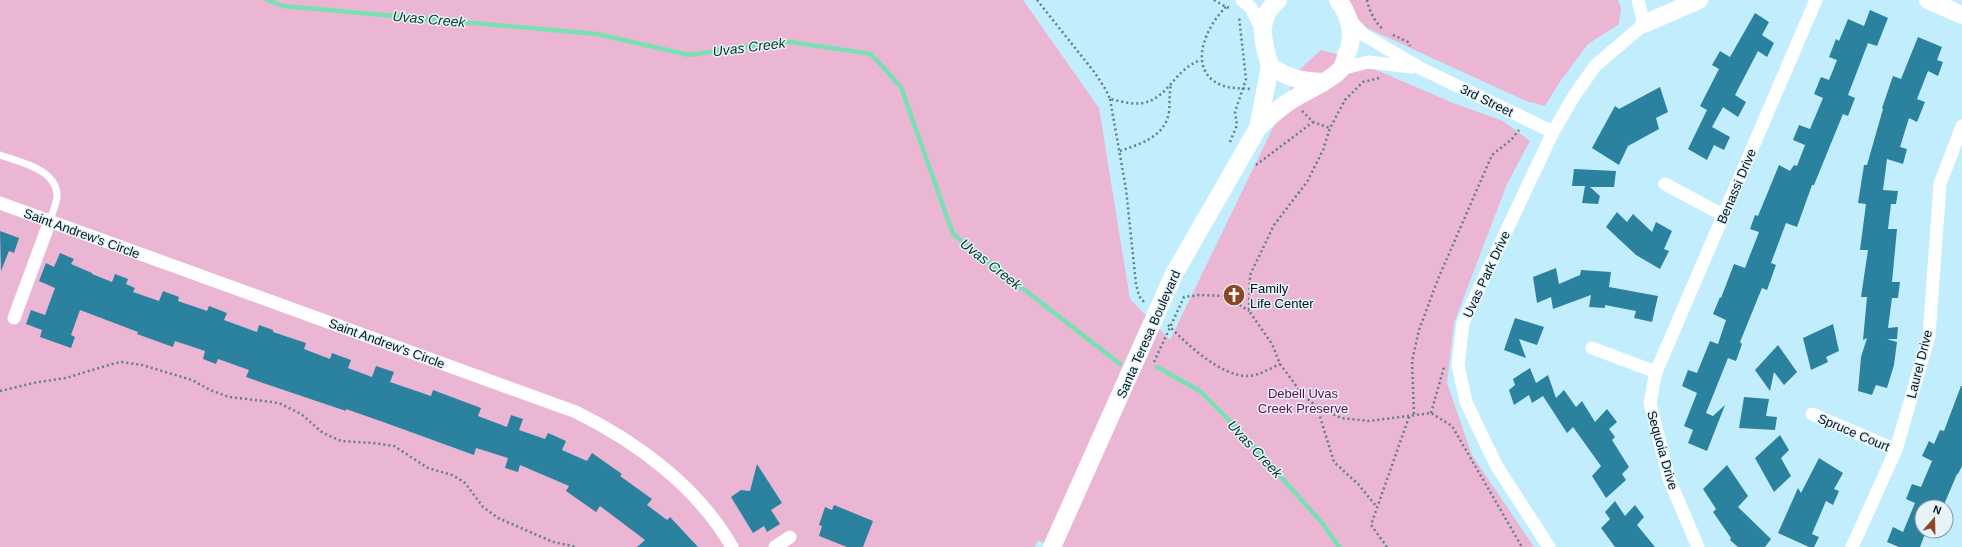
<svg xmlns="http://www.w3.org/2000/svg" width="1962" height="547" font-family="Helvetica,sans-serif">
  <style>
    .green { fill: #eab6d4 }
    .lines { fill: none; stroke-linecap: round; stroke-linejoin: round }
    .stream { stroke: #7adfb3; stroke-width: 4.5 }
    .building { fill: #2a829f }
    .path { stroke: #5e7e8a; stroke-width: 2.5; stroke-dasharray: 2 3; stroke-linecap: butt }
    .lane { stroke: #fff; stroke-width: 7 }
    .street { stroke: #fff; stroke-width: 13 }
    .secondary { stroke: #fff; stroke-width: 18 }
    .labels { text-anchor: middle; stroke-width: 3; stroke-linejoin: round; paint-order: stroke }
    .street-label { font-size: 13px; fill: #00151d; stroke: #e6f4fa }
    .poi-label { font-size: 13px; fill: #00151d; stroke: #e6f4fa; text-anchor: start }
    .park-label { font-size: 13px; fill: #6b094f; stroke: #e6f4fa }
    .water-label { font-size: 14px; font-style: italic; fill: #073524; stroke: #e6f4fa }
  </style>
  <rect width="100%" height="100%" fill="#c2edfd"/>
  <g class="green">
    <path d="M0,0H1023L1099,108L1130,299L1170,340L1283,107L1297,72L1321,50L1344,56L1453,103L1503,121L1530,141L1507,184L1454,323L1447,383L1472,455L1534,547H1052L1038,540L1035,547H0Z"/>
    <path d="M1338,0H1618L1621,8L1619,24L1588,44L1559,83L1545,106L1526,101L1345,18Z"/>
  </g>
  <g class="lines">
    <g class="stream">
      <path d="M267,0L283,6L597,34L689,55L784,41L871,54L901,87L953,234L1120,364"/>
      <path d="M1157,367L1200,391L1237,428L1323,524L1339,547"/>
    </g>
  </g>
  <g class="building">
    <path d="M1870,10L1888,18L1877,46L1868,43L1848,95L1855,98L1848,116L1843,114L1814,185H1812L1797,227L1786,223L1771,263L1776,265L1767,290L1762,288L1740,342L1742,344L1736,361L1728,358L1706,413L1713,416L1725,405L1707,451L1688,443L1693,430L1684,426L1697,393L1682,386L1688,370L1697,373L1710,341L1718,344L1726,320L1713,314L1720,297L1721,298L1734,264L1745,268L1759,232L1750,229L1755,215L1758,216L1779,165L1790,171L1794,165L1797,166L1805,145L1793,140L1799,125L1810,129L1823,98L1814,94L1821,77L1829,80L1837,60L1829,57L1836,39L1839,41L1848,19L1864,26Z"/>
    <path d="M1755,13L1769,22L1762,35L1774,43L1767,57L1758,51L1735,95L1746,102L1738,117L1723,107L1712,127L1730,137L1724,150L1714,145L1707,160L1688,149L1707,110L1700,106L1719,69L1712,65L1720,51L1730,57Z"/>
    <path d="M1918,37L1942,47L1937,60L1943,62L1938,76L1928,71L1917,99L1925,102L1917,122L1909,118L1900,147L1907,149L1903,164L1887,159L1883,190L1898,191L1896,204H1891L1888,229H1897L1892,282H1900L1898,298H1892L1888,328L1898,327L1897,339H1887L1897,342L1894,365L1887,388L1876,385L1872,395L1858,391L1861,357L1867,338L1863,340L1867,297H1861L1868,250H1860L1866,204L1858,203L1864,165H1867L1883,109L1882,108L1893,76L1901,79Z"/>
    <path d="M1660,87L1668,112L1656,118L1659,129L1628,146L1619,165L1592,148L1615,106L1619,109Z"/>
    <path d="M1574,169L1616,171L1614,187H1590L1600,196L1598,204L1582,203L1585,186H1572Z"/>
    <path d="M1617,212L1627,222L1633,214L1652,232L1656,222L1672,231L1664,249L1669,251L1660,269L1636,255L1606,227Z"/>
    <path d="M0,231L19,238L14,253L9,251L1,271Z"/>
    <path d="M60,253L74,259L71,264L92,273V274L112,282L115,274L128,279L126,284L135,288L133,292L159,301L163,291L179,297L178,301L207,311L209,306L227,313L224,320L257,332L259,325L273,330V332L306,343L304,349L330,359L332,353L351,360L348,368L372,377L376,366L394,372L390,382L431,396L433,390L481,408L478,416L507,427L511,415L523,419L519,430L545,439L548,433L566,441L562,450L587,461L592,453L622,474L620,476L652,499L647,505L667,520L670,517L698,547H637L645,540L600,506L596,512L566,491L569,486L520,465L518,472L505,468L508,458L476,448L474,455L386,423L346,409V411L260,382L246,377L249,370L218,359L216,364L203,359L205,351L175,341L173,347L137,334L138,332L80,310L71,335L75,337L71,348L40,337L42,330L26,324L31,310L45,315L55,288L39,281L46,263L54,267Z"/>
    <path d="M1556,268L1559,284L1580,275L1581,270L1611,272L1609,287L1658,296L1652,322L1634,318L1636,311L1605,305V308L1589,307L1591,295L1553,309L1551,297L1537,303L1533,277Z"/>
    <path d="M1515,318L1544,327L1537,345L1519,339L1526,358L1504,350Z"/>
    <path d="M1833,324L1839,351L1826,357L1828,362L1811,370L1803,338Z"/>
    <path d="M1778,345L1797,372L1784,385L1774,372L1770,391L1755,370Z"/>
    <path d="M1530,368L1536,383L1548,375L1556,398L1564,390L1576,407L1582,401L1595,422L1607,409L1617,422L1609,429L1615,437L1612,440L1629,467L1622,474L1626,480L1606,498L1592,476L1601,466L1573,427L1567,433L1543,396L1532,403L1529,395L1514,405L1509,390L1515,385L1513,379Z"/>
    <path d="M1961,386H1962V466L1958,474H1957L1943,507H1922V531H1926L1920,547H1899L1887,542L1893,527L1903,532L1915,503L1906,499L1912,484L1921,487L1932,461L1922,456L1929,441L1934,444L1940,430L1944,431Z"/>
    <path d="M1744,397L1769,399L1766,416L1777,417L1775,430L1739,428Z"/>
    <path d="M1780,435L1789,450L1781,458L1791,476L1774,492L1755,458Z"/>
    <path d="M1819,458L1843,473L1834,489L1839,491L1833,505L1826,501L1812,534L1819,537L1814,547H1809L1778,533L1798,488L1801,493Z"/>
    <path d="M757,464L782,503L771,510L780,524L767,532L764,526L753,533L731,497L741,490L750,491Z"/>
    <path d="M1727,465L1748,496L1738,507L1771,539L1765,547H1738L1730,540L1731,538L1713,512L1716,509L1703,489Z"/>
    <path d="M1615,501L1625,516L1635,505L1644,517L1637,525L1655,547H1615L1601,528L1610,519L1605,512Z"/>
    <path d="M834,505L873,521L863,547H847L819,536L822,526L819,525L825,507L832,510Z"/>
  </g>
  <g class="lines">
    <g class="path">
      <path d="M1037,0L1095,73L1106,90L1110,99C1120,101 1132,105 1143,103C1169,98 1174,69 1201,60"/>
      <path d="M1214,0L1226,7L1232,8"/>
      <path d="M1367,0C1369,10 1375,23 1383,29"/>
      <path d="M1226,7C1206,26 1186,70 1221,85C1230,89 1241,88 1251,89"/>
      <path d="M1393,35L1408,42L1410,46"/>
      <path d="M1379,78L1363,82L1345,100L1330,128L1323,150L1307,182L1274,225L1250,275L1249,311L1272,344L1280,364L1303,395L1317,407L1341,418L1369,421L1431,413L1452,426L1522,547"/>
      <path d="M1110,99L1126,189L1136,284L1139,296L1144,302"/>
      <path d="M1302,111L1313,122L1330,128"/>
      <path d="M1230,142L1237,125L1235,112L1246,79L1239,17"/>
      <path d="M1120,151C1140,144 1165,137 1169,112C1170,102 1169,94 1171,84"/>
      <path d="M1256,165L1313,122"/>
      <path d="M1168,325C1187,344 1220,376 1248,376C1258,376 1271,368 1280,364"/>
      <path d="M1154,362L1184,297L1200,295L1226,296L1249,311"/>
      <path d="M0,391L38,382L66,378L112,364L122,362L142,365L192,380L210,390L229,397L272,402L281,404L301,414L323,433L341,441L373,443L394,446L428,468L452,475L459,479L465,483L483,507L498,518L553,542L577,547"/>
      <path d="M1317,407L1334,462L1358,484L1377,507"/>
      <path d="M1431,413L1444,367"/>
      <path d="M1414,414L1412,361L1419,330L1438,279L1492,155L1511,140L1519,130"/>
      <path d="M1387,547L1371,525L1410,414"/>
    </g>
    <path class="lane" d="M0,155C19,162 58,169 57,197C56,205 52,213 50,221"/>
    <g class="street">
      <path d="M1242,0L1251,8L1261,28"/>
      <path d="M1350,20L1364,35L1422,69L1553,132"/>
      <path d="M1341,69L1368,62L1412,67"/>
      <path d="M1665,184L1723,215"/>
      <path d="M0,203L576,412C637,442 698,487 732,547"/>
      <path d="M14,318L50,221"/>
      <path d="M1592,348L1656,372"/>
      <path d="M1812,414L1896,450"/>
      <path d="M775,547L790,537"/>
      <path d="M1549,547L1496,465L1466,402L1458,365L1463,323L1553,132L1574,96L1595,66L1644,24L1638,0"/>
      <path d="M1698,547L1669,479L1650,403L1656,372L1816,0"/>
      <path d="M1852,547L1896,450L1929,336L1940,184L1962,126"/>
    </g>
    <g class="secondary">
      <path d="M1278,0C1255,20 1263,41 1270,66C1290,79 1300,81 1323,82"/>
      <path d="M1928,0L1962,15"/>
      <path d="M1644,24L1699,0"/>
      <path d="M1258,128L1270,66"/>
      <path d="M1052,547L1174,274L1258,128C1269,117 1280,107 1293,99C1308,90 1327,83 1340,70C1343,67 1345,61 1346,56C1355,36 1351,17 1338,0"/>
    </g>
  </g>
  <defs>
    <g id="church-disc" transform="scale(1.15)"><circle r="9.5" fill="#8d4524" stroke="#e6f4fa"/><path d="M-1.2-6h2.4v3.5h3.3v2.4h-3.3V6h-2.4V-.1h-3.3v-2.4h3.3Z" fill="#fff"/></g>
  </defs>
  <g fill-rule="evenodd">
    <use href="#church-disc" x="1234" y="295"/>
  </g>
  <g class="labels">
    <g class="street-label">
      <text transform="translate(1487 100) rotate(26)" y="5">3rd Street</text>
      <text transform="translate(1736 186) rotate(-67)" y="5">Benassi Drive</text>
      <text transform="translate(82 233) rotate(20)" y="5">Saint Andrew's Circle</text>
      <text transform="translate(1486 274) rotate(-65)" y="5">Uvas Park Drive</text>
      <text transform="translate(1148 334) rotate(-66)" y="5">Santa Teresa Boulevard</text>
      <text transform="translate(387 343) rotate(20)" y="5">Saint Andrew's Circle</text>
      <text transform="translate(1919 364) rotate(-76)" y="5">Laurel Drive</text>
      <text transform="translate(1854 432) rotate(23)" y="5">Spruce Court</text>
      <text transform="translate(1663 450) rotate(74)" y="5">Sequoia Drive</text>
    </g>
    <g class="poi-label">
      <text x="1250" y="293">Family<tspan x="1250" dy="15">Life Center</tspan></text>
    </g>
    <g class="park-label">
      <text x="1303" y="398">Debell Uvas<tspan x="1303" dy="15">Creek Preserve</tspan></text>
    </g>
    <g class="water-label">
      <text transform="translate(429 19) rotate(5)" y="5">Uvas Creek</text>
      <text transform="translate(749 47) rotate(-7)" y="5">Uvas Creek</text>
      <text transform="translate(991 264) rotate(38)" y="5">Uvas Creek</text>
      <text transform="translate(1255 449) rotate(47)" y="5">Uvas Creek</text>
    </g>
  </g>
  <g transform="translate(1934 519) rotate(20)"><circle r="19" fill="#e6f4fa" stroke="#8a9ba2"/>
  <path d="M0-3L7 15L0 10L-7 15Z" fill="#8d4524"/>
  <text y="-6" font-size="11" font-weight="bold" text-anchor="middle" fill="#00151d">N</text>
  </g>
</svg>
